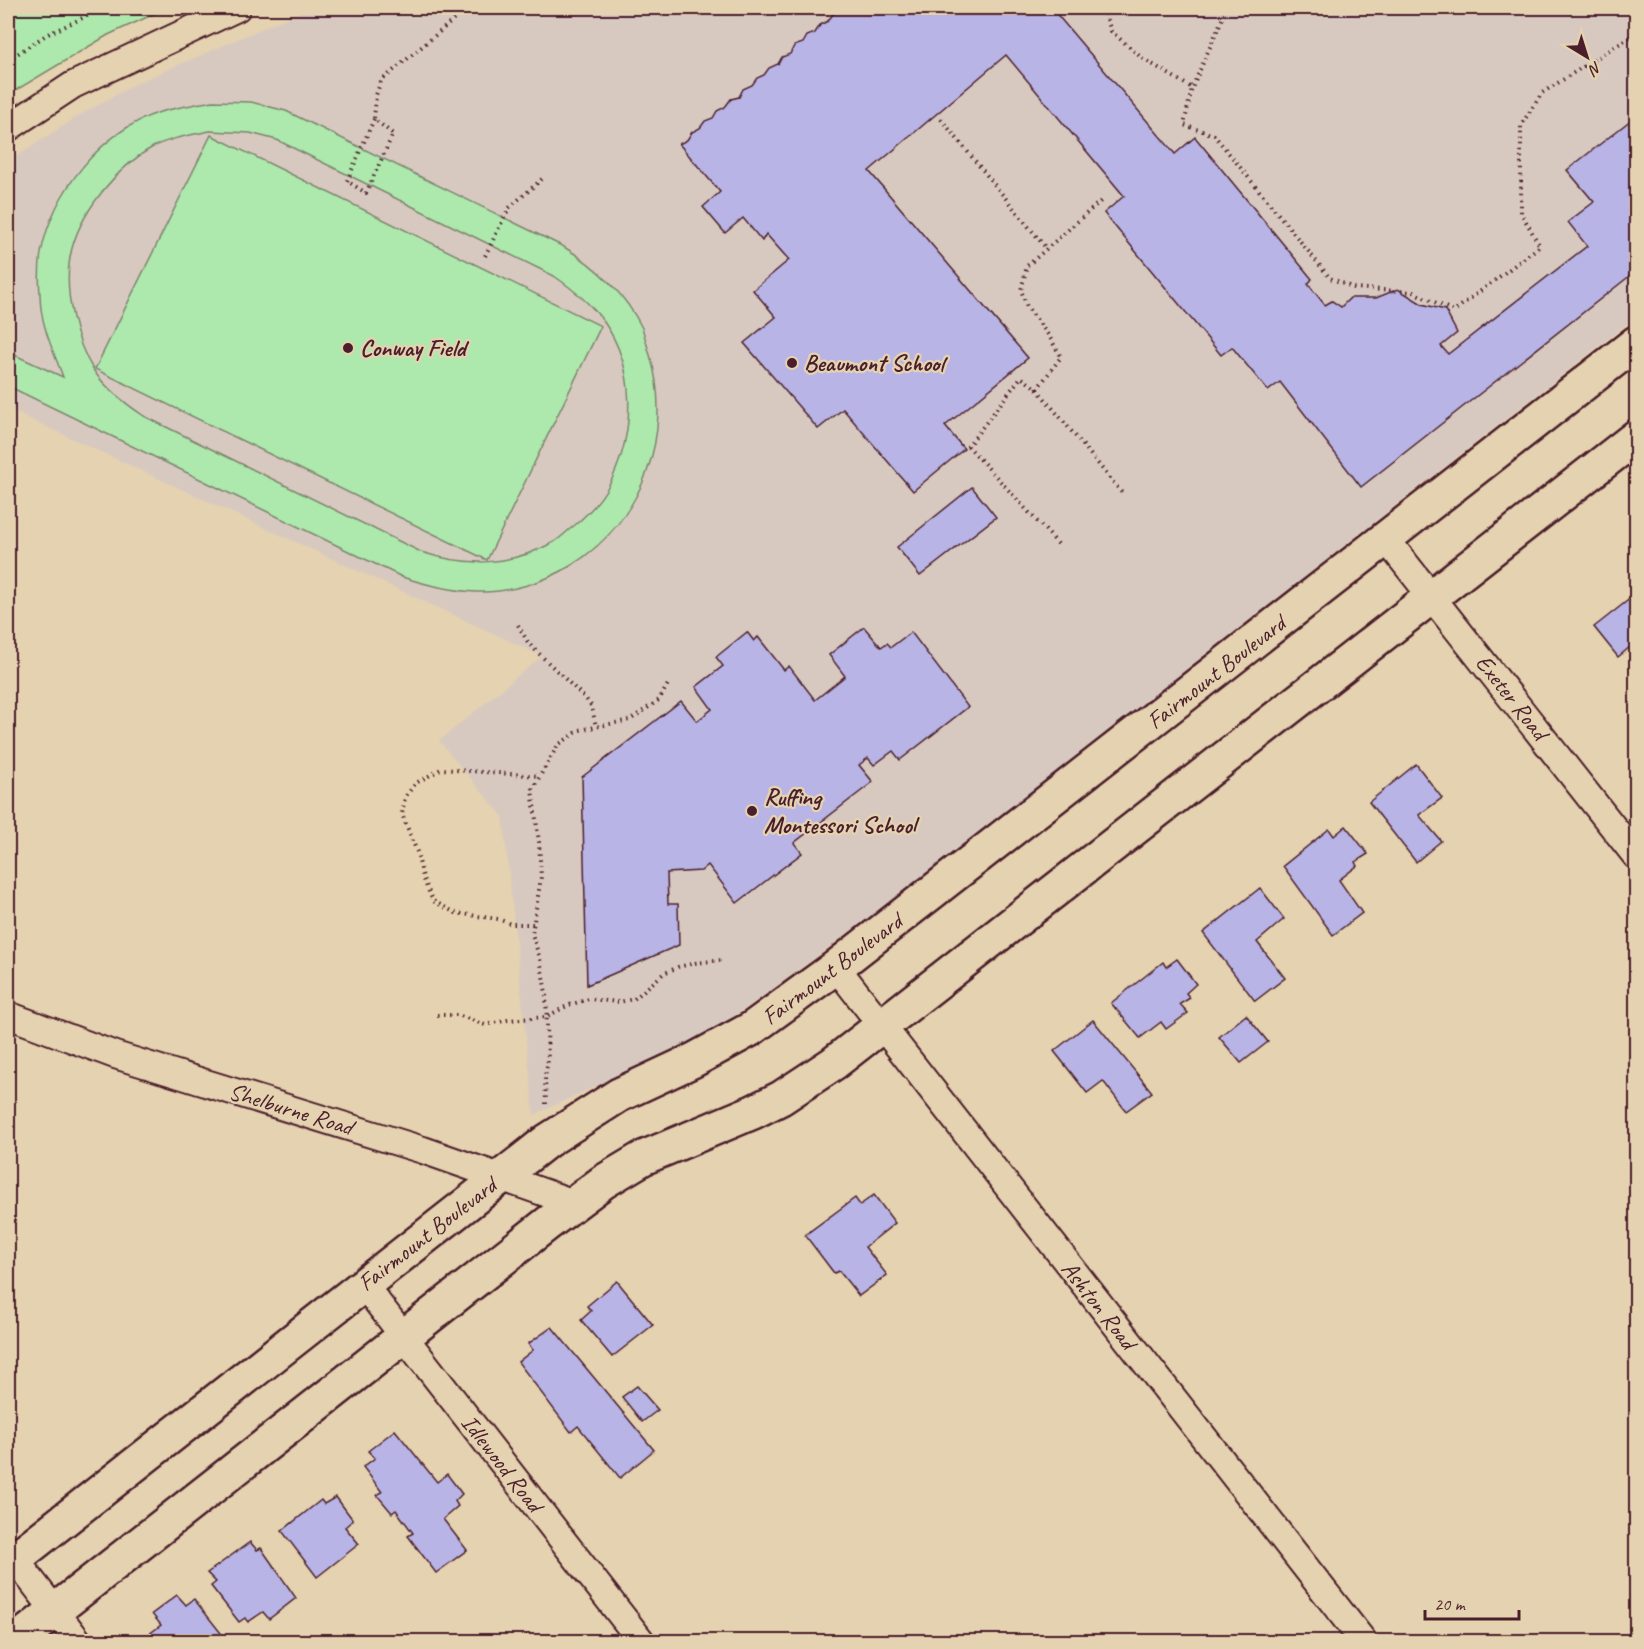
<svg xmlns="http://www.w3.org/2000/svg" width="1644" height="1649" font-family="Caveat,sans-serif">
  <style>
    .built { fill: #d8c9c0 }
    .green { fill: #ade8ad; stroke: #7c846c; stroke-width: 1.5; fill-rule: evenodd }
    .building { fill: #b8b4e6; stroke: #4a1f2b; stroke-width: 1.5 }
    .lines { fill: none; stroke-linecap: round; stroke-linejoin: round }
    .street-casing { stroke: #4a1f2b; stroke-width: 30 }
    .secondary-casing { stroke: #4a1f2b; stroke-width: 38 }
    .path { stroke: #4a1f2b; stroke-width: 4; stroke-dasharray: 1.5 4.5; stroke-linecap: butt }
    .street { stroke: #e5d2b0; stroke-width: 26 }
    .secondary { stroke: #e5d2b0; stroke-width: 33 }
    .poi-dot { fill: #4a1f2b; stroke: #e5d2b0; stroke-width: 2 }
    .labels { text-anchor: middle; stroke-width: 4.5; stroke-linejoin: round; paint-order: stroke }
    .poi-label { font-size: 24px; font-weight: bold; fill: #4a1f2b; stroke: #e5d2b0; text-anchor: start }
    .street-label { font-size: 24px; fill: #4a1f2b; stroke: #e5d2b0 }
  </style>
  <rect width="100%" height="100%" fill="#e5d2b0"/>
  <filter id="ink" filterUnits="userSpaceOnUse"><feTurbulence type="fractalNoise" baseFrequency=".0167" numOctaves="2"/><feDisplacementMap in="SourceGraphic" scale="12" xChannelSelector="R" yChannelSelector="G"/><feConvolveMatrix kernelMatrix="1 2 1 2 8 2 1 2 1" color-interpolation-filters="sRGB"/></filter>
  <g filter="url(#ink)">
    <path class="built" d="M309,8H1636V317L890,902L764,996L721,1025L683,1045L534,1115L503,817L439,741L542,656L8,409V162L75,118L137,83Z"/>
    <g class="green">
      <path d="M8,8H167L108,35L8,95Z"/>
      <path d="M213,101L251,102L286,111L564,247C596,266 626,295 642,328C645,336 647,346 650,355C674,434 643,520 572,565C545,582 510,593 477,592C451,591 427,585 402,577L8,386V352L63,377C53,350 40,324 40,294C39,282 39,266 41,253C53,192 100,132 160,112C177,107 196,104 213,101ZM210,131L250,133L277,140L554,276C573,289 591,304 604,322C636,368 635,430 612,479C604,496 589,513 575,525C568,530 561,538 554,542C510,566 468,567 421,552L144,416C126,404 107,390 94,371C75,341 64,292 70,257C78,214 116,168 153,147C170,138 191,135 210,131Z"/>
      <path d="M211,135L601,326L487,560L95,369Z"/>
    </g>
    <g class="building">
      <path d="M843,8H1044L1050,14L1054,11L1175,154L1195,137L1312,279L1308,284L1325,305L1332,301L1341,307L1350,298H1376L1398,289L1422,304L1445,310L1457,333L1441,346L1448,354L1587,246L1568,222L1594,202L1567,170L1636,116V271L1361,487L1280,382L1268,391L1232,347L1221,355L1104,213L1124,196L1006,55L869,171L1028,358L945,426L964,449L913,491L843,409L818,429L744,343L776,317L753,290L789,260L766,234L762,241L743,218L725,233L703,207L720,192L679,144L687,140L692,132L700,128L705,121L713,118L717,111L725,107L731,99L739,97L743,89L752,85L757,78L764,75L769,68L778,64L782,57L790,54L794,46L803,43L807,36L815,33L820,25L828,21L833,14L841,11Z"/>
      <path d="M972,487L996,517L920,576L897,547Z"/>
      <path d="M1636,594V642L1618,657L1594,627Z"/>
      <path d="M864,627L881,647L887,643L891,647L911,632L968,707L900,760L893,751L874,765L868,758L859,765L873,782L794,843L802,853L737,903L708,865L701,871L667,873L668,904H678L679,945L587,985L582,777L681,701L697,721L712,709L696,687L723,666L716,657L747,632L754,641L758,637L784,670L789,666L815,700L845,676L829,655Z"/>
      <path d="M1416,764L1442,798L1419,815L1441,841L1416,862L1369,802Z"/>
      <path d="M1346,826L1368,854L1355,862L1357,866L1339,880L1362,913L1333,935L1283,866L1329,829L1334,836Z"/>
      <path d="M1260,888L1284,919L1257,942L1285,978L1255,1001L1203,933Z"/>
      <path d="M1177,959L1196,984L1186,993L1190,998L1180,1004L1188,1013L1166,1029L1161,1022L1140,1038L1111,1003L1163,962L1166,967Z"/>
      <path d="M1246,1015L1268,1042L1241,1063L1219,1037Z"/>
      <path d="M1093,1020L1152,1092L1126,1111L1103,1081L1087,1093L1054,1051Z"/>
      <path d="M874,1195L895,1223L865,1247L887,1275L859,1296L839,1271L834,1273L805,1235L855,1198L860,1205Z"/>
      <path d="M617,1281L653,1325L612,1357L581,1320L591,1311L587,1306Z"/>
      <path d="M552,1327L654,1450L620,1478L578,1426L571,1432L518,1362L533,1350L528,1344Z"/>
      <path d="M637,1386L658,1410L642,1422L622,1397Z"/>
      <path d="M395,1430L437,1482L447,1474L462,1494L455,1501L458,1506L443,1519L467,1550L436,1573L408,1536L413,1533L396,1510L392,1513L377,1495L382,1492L363,1467L375,1458L368,1451Z"/>
      <path d="M336,1497L353,1520L345,1527L359,1544L317,1577L282,1531L321,1500L324,1504Z"/>
      <path d="M250,1542L257,1550L261,1548L296,1598L269,1619L263,1612L248,1622L245,1618L239,1622L211,1586L216,1582L207,1573Z"/>
      <path d="M177,1595L186,1605L194,1599L228,1642H156L149,1634L161,1625L152,1614Z"/>
    </g>
    <g class="lines">
      <g class="street-casing">
        <g id="street">
          <path d="M8,128L73,85L237,8"/>
          <path d="M1386,539L1636,856"/>
          <path d="M836,967L1364,1642"/>
          <path d="M8,1015L115,1055L423,1150L574,1203"/>
          <path d="M363,1284L642,1642"/>
          <path d="M15,1559L79,1642"/>
        </g>
      </g>
      <g class="secondary-casing">
        <g id="secondary">
          <path d="M8,1564L547,1141L619,1095L694,1060L751,1029L836,967L1636,343"/>
          <path d="M15,1642L547,1224L603,1182L643,1158L753,1112L781,1098L834,1063L1636,437"/>
        </g>
      </g>
      <g class="path">
        <path d="M1103,8L1111,31L1142,58L1192,88"/>
        <path d="M1227,8L1192,88L1184,125L1214,135L1330,278L1354,288L1413,292L1454,311L1540,246L1521,213V125L1542,93L1636,33"/>
        <path d="M8,60L46,35L104,8"/>
        <path d="M374,119L347,181L366,193L393,134L374,119L376,95L381,81L463,12"/>
        <path d="M941,119L1046,248"/>
        <path d="M485,256L509,208L542,179"/>
        <path d="M1037,389L1122,493"/>
        <path d="M1058,544L968,446L1021,377L1037,389L1061,357L1049,336L1027,307L1021,290L1027,266L1103,199"/>
        <path d="M518,625L529,644L586,699L592,707L596,727"/>
        <path d="M533,924H511L498,919L456,913L433,901L423,878L417,852L402,814L405,797L416,783L441,769L540,776"/>
        <path d="M437,1015H458L485,1025L508,1020L546,1017L569,1005L589,999L619,1002L634,999L663,974L678,967L695,963L722,960"/>
        <path d="M546,1104L545,1076L548,1060L546,993L540,959L532,934L541,877L539,842L532,790L558,745L580,730L630,720L659,700L668,684"/>
      </g>
      <use href="#street" class="street"/>
      <use href="#secondary" class="secondary"/>
    </g>
  </g>
  <g class="poi-dot">
    <circle cx="348" cy="348" r="6"/>
    <circle cx="792" cy="363" r="6"/>
    <circle cx="752" cy="811" r="6"/>
  </g>
  <g class="labels">
    <g class="poi-label">
      <text x="360" y="356">Conway Field</text>
      <text x="804" y="371">Beaumont School</text>
      <text x="764" y="805">Ruffing<tspan x="764" dy="28">Montessori School</tspan></text>
    </g>
    <g class="street-label">
      <text transform="translate(1216 672) rotate(-38)" y="8">Fairmount Boulevard</text>
      <text transform="translate(1512 697) rotate(52)" y="8">Exeter Road</text>
      <text transform="translate(832 969) rotate(-37)" y="8">Fairmount Boulevard</text>
      <text transform="translate(291 1109) rotate(17)" y="8">Shelburne Road</text>
      <text transform="translate(427 1234) rotate(-38)" y="8">Fairmount Boulevard</text>
      <text transform="translate(1099 1305) rotate(52)" y="8">Ashton Road</text>
      <text transform="translate(502 1463) rotate(52)" y="8">Idlewood Road</text>
    </g>
  </g>
  <rect width="1644" height="1649" fill="none" stroke="#e5d2b0" stroke-width="30"/>
  <rect x="15" y="15" width="1614" height="1619" fill="none" stroke="#4a1f2b" stroke-width="2" filter="url(#ink)"/>
  <g transform="translate(1587 57) rotate(142)" stroke="#e5d2b0" stroke-width="4.5" paint-order="stroke">
  <path d="M0-4.5L10 22L0 15L-10 22Z" fill="#4a1f2b"/>
  <text y="-9" font-size="16" font-weight="bold" text-anchor="middle" fill="#4a1f2b">N</text>
  </g>
  <path d="M1425 1610v9h94v-9" fill="none" stroke="#4a1f2b" stroke-width="3"/>
  <text x="1434" y="1610" font-size="18" fill="#4a1f2b" stroke="#e5d2b0" stroke-width="4.5" paint-order="stroke">20 m</text>
</svg>
